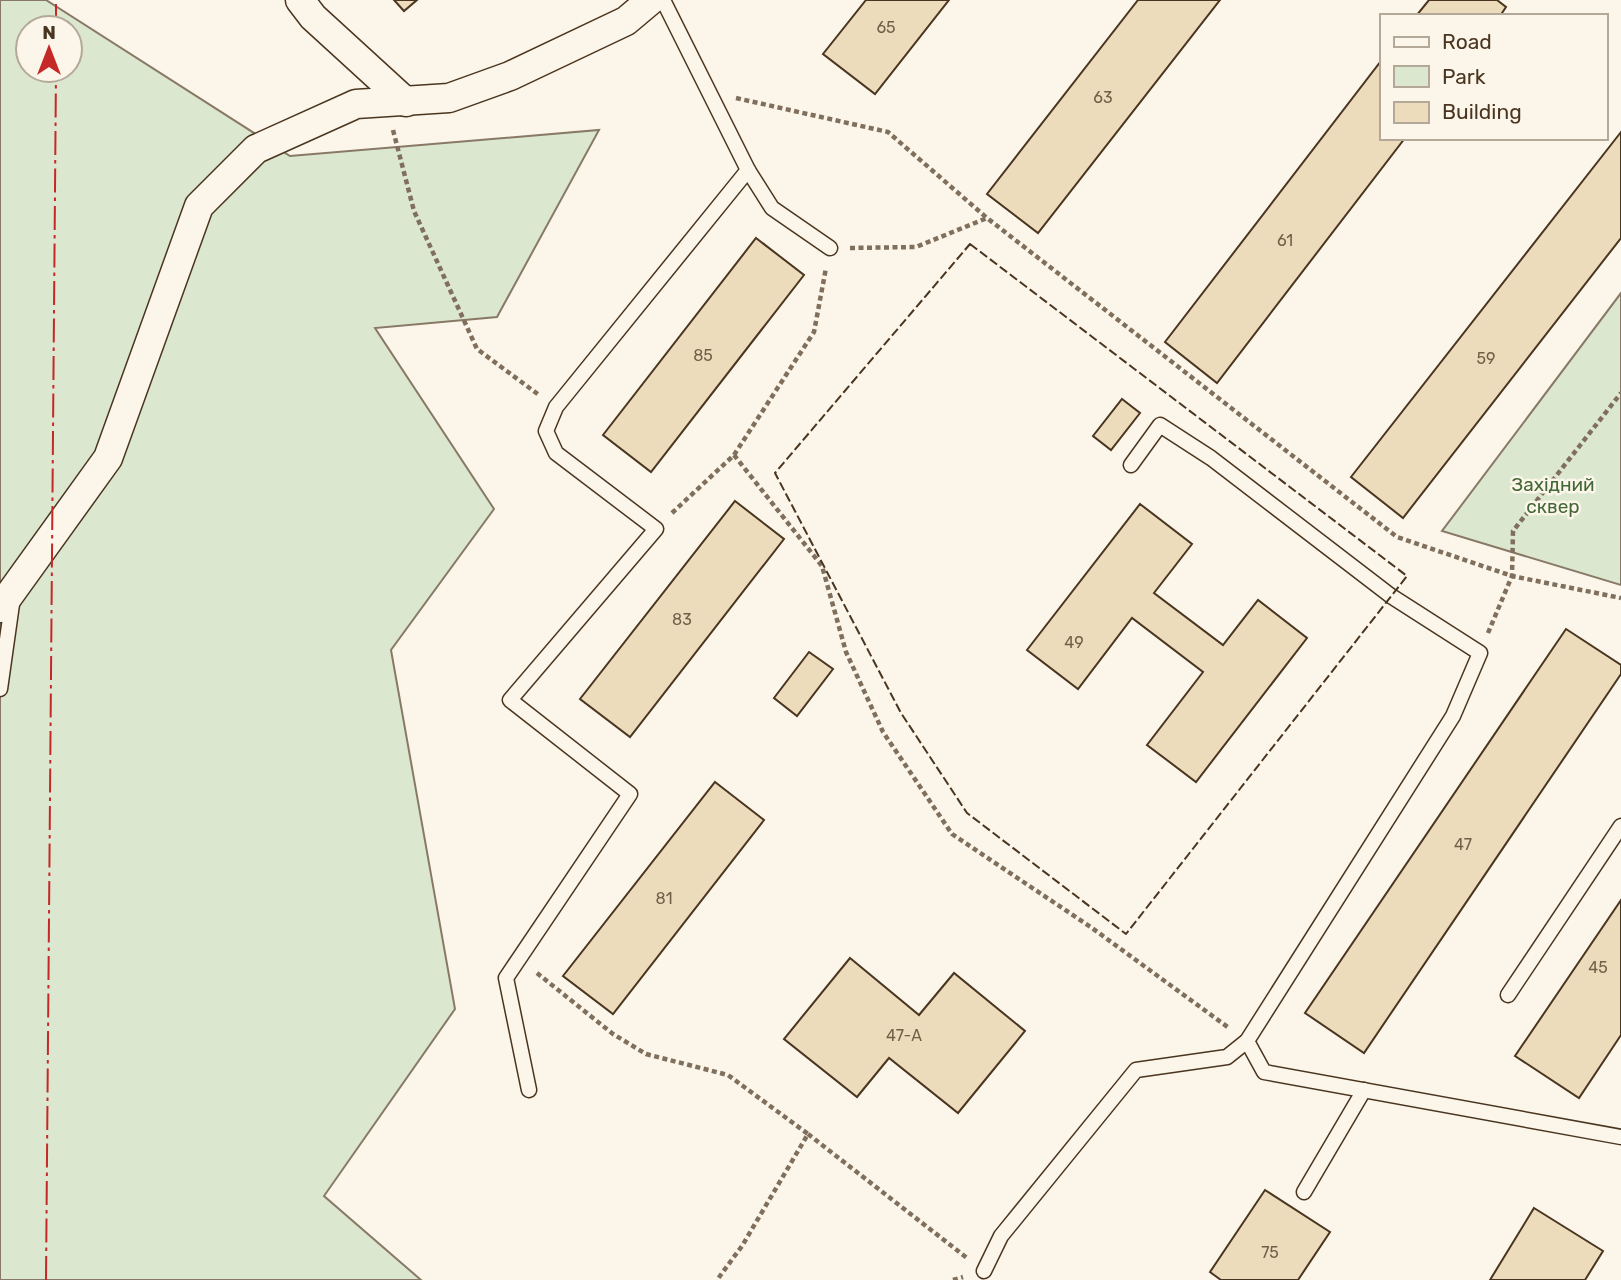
<svg xmlns="http://www.w3.org/2000/svg" width="1621" height="1280" font-family="Rubik,sans-serif">
  <style>
    .green { fill: #dce7d0; stroke: #887966; stroke-width: 2; fill-rule: evenodd }
    .building { fill: #ecdcbc; stroke: #4a3520; stroke-width: 2 }
    .lines { fill: none; stroke-linecap: round; stroke-linejoin: round }
    .service-casing { stroke: #4a3520; stroke-width: 17 }
    .minor-casing { stroke: #4a3520; stroke-width: 31 }
    .path { stroke: #7f6f5c; stroke-width: 4.5; stroke-dasharray: 5 3.5; stroke-linecap: butt }
    .service { stroke: #fbf6e9; stroke-width: 14 }
    .minor { stroke: #fbf6e9; stroke-width: 28 }
    .fence { stroke: #4a3520; stroke-width: 2; stroke-dasharray: 9 3.5; stroke-linecap: butt }
    .power { stroke: #c62828; stroke-width: 2; stroke-dasharray: 24 5 3.5 5; stroke-linecap: butt }
    .labels { text-anchor: middle; stroke-width: 5; stroke-linejoin: round; paint-order: stroke }
    .number-label { font-size: 16px; fill: #725f47 }
    .park-label { font-size: 19px; fill: #436837; stroke: #fbf6e9 }
  </style>
  <rect width="100%" height="100%" fill="#fbf6e9"/>
  <g class="green">
    <path d="M0,0H46L290,156L599,130L497,317L375,328L494,509L391,650L455,1009L324,1196L421,1280H0ZM28,28H70V70H28Z"/>
    <path d="M1621,293V585L1442,531Z"/>
  </g>
  <g class="building">
    <path d="M394,0H417L404,11Z"/>
    <path d="M866,0H949L875,94L823,54Z"/>
    <path d="M1138,0H1220L1038,233L987,194Z"/>
    <path d="M1429,0H1497L1506,7L1500,16H1416Z"/>
    <path d="M1381,61V138H1405L1217,383L1165,342Z"/>
    <path d="M1621,132V238L1403,518L1351,477Z"/>
    <path d="M756,238L804,275L651,472L603,435Z"/>
    <path d="M1122,399L1140,413L1111,450L1093,436Z"/>
    <path d="M735,501L784,539L630,737L580,699Z"/>
    <path d="M1140,504L1192,544L1154,593L1223,645L1258,600L1307,638L1196,782L1147,745L1203,672L1132,618L1078,689L1027,650Z"/>
    <path d="M1566,629L1621,665V674L1364,1053L1305,1013Z"/>
    <path d="M809,652L833,669L797,716L774,698Z"/>
    <path d="M715,782L764,820L613,1014L563,976Z"/>
    <path d="M1621,900V1035L1579,1098L1515,1056Z"/>
    <path d="M850,958L919,1015L954,973L1025,1031L958,1113L889,1058L857,1097L784,1039Z"/>
    <path d="M1265,1190L1330,1232L1298,1280H1221L1210,1272Z"/>
    <path d="M1534,1208L1603,1251L1585,1280H1490Z"/>
  </g>
  <g class="lines">
    <g class="service-casing">
      <g id="service">
        <path d="M663,0L748,170L772,208L830,248"/>
        <path d="M0,689L13,597"/>
        <path d="M1508,995L1621,826"/>
        <path d="M1247,1041L1264,1072L1621,1137"/>
        <path d="M529,1090L506,978L630,794L510,700L656,529L556,453L546,431L556,407L748,170"/>
        <path d="M1304,1192L1364,1090"/>
        <path d="M984,1271L1001,1236L1136,1070L1227,1057L1247,1041L1453,716L1480,653L1391,596L1211,458L1160,425L1131,465"/>
      </g>
    </g>
    <g class="minor-casing">
      <g id="minor">
        <path d="M300,0L313,17L406,102"/>
        <path d="M0,608L108,458L199,206L256,149L356,104L449,98L510,76L626,21L651,0"/>
      </g>
    </g>
    <g class="path">
      <path d="M736,98L888,132L987,218L1397,537L1512,576L1621,598"/>
      <path d="M393,130L414,211L477,349L539,395"/>
      <path d="M850,248L916,247L987,218"/>
      <path d="M734,455L822,566L846,652L883,732L952,834L1092,928L1229,1028"/>
      <path d="M672,513L734,455L814,332L826,268"/>
      <path d="M1488,633L1512,576L1513,531L1621,393"/>
      <path d="M537,973L613,1034L646,1054L728,1075L808,1134L742,1246L717,1280"/>
      <path d="M808,1134L967,1258"/>
      <path d="M953,1280L963,1277"/>
    </g>
    <use href="#service" class="service"/>
    <use href="#minor" class="minor"/>
    <path class="fence" d="M970,244L1407,576L1126,934L967,813L901,713L775,473Z"/>
    <g class="power">
      <path d="M56,28V0"/>
      <path d="M46,1280L56,70"/>
    </g>
  </g>
  <g class="labels">
    <g class="number-label">
      <text x="886" y="33">65</text>
      <text x="1103" y="103">63</text>
      <text x="1285" y="246">61</text>
      <text x="703" y="361">85</text>
      <text x="1486" y="364">59</text>
      <text x="682" y="625">83</text>
      <text x="1074" y="648">49</text>
      <text x="1463" y="850">47</text>
      <text x="664" y="904">81</text>
      <text x="1598" y="973">45</text>
      <text x="904" y="1041">47-А</text>
      <text x="1270" y="1258">75</text>
    </g>
    <g class="park-label">
      <text x="1553" y="491">Західний<tspan x="1553" dy="22">сквер</tspan></text>
    </g>
  </g>
  <rect x="1380" y="14" width="228" height="126" fill="#fbf6e9" stroke="#b4a999" stroke-width="2"/>
  <rect x="1394" y="37" width="35" height="10" fill="#fbf6e9" stroke="#b4a999" stroke-width="2"/>
  <text x="1442" y="49" font-size="21" fill="#4a3520">Road</text>
  <rect x="1394" y="66" width="35" height="21" fill="#dce7d0" stroke="#b4a999" stroke-width="2"/>
  <text x="1442" y="84" font-size="21" fill="#4a3520">Park</text>
  <rect x="1394" y="102" width="35" height="21" fill="#ecdcbc" stroke="#b4a999" stroke-width="2"/>
  <text x="1442" y="119" font-size="21" fill="#4a3520">Building</text>
  <g transform="translate(49 49)"><circle r="33" fill="#fbf6e9" stroke="#b4a999" stroke-width="2"/>
  <path d="M0-5L12 26L0 18L-12 26Z" fill="#c62828"/>
  <text y="-10" font-size="19" font-weight="bold" text-anchor="middle" fill="#4a3520">N</text>
  </g>
</svg>
